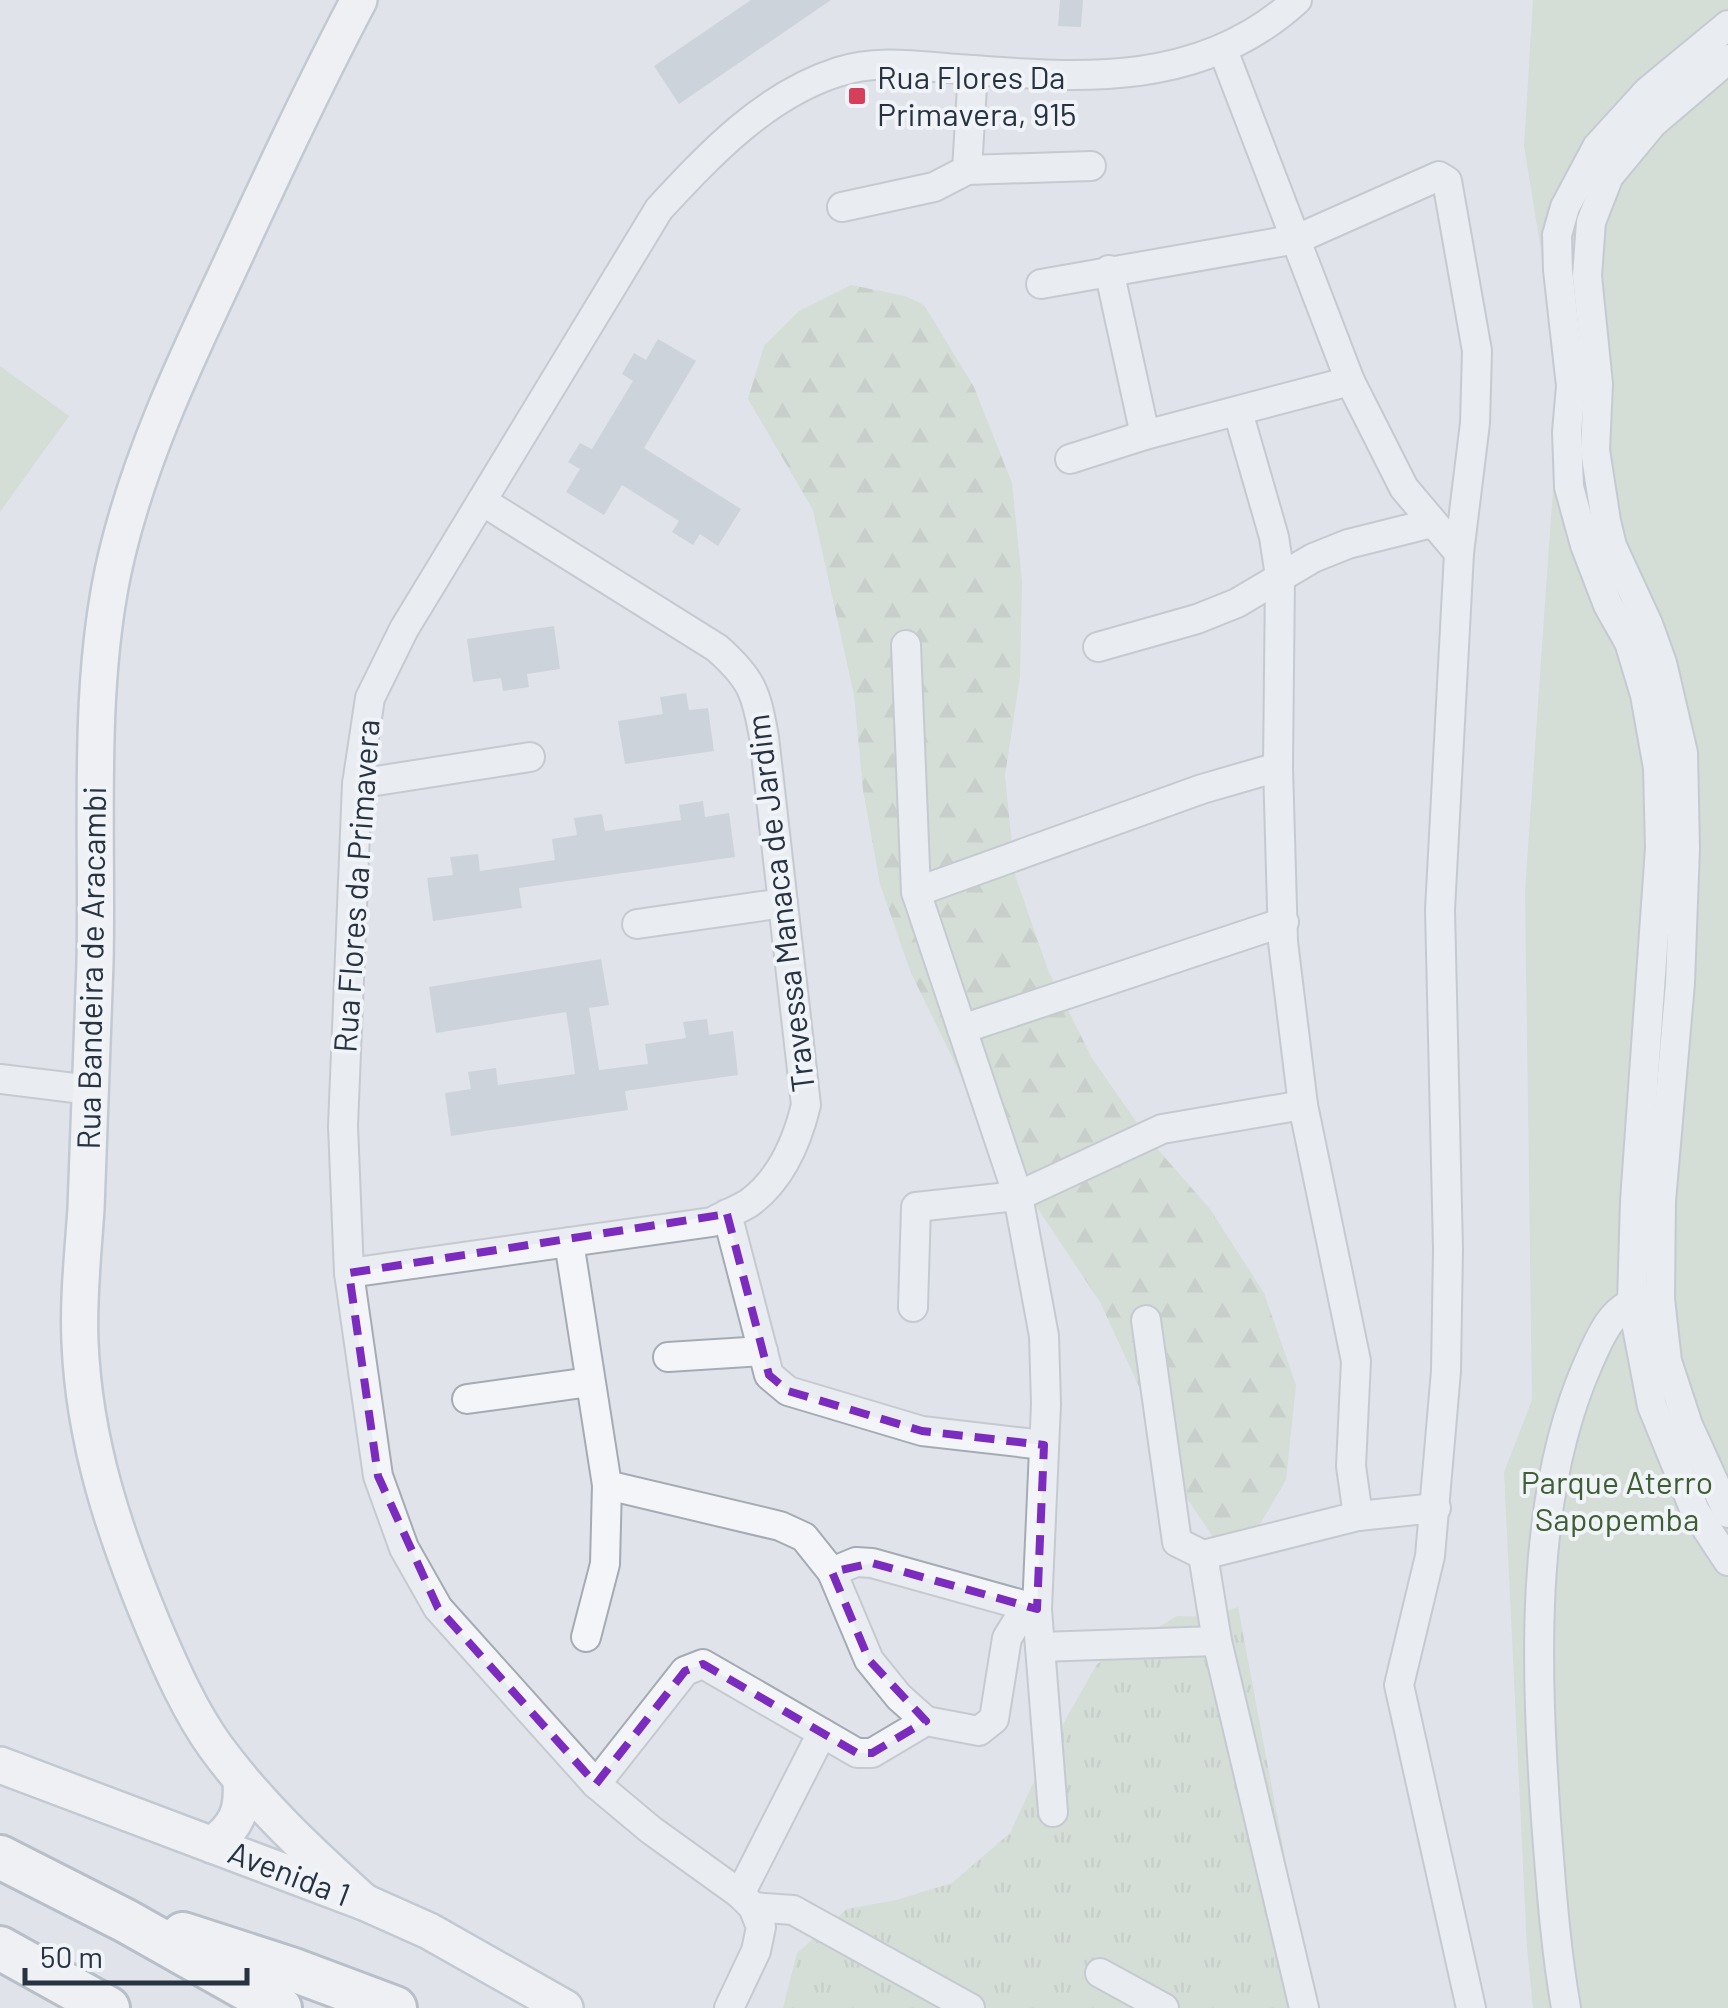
<svg xmlns="http://www.w3.org/2000/svg" width="1728" height="2008" font-family="Barlow,sans-serif">
  <style>
    .grass { fill: url(#grass-tufts) }
    .forest { fill: url(#forest-firs) }
    .park { fill: #c7d4c1 }
    .building { fill: #b7bec7 }
    .lines { fill: none; stroke-linecap: round; stroke-linejoin: round }
    .minor-casing { stroke: #a5abb4; stroke-width: 32 }
    .major-casing { stroke: #9fa9b6; stroke-width: 40 }
    .highway-casing { stroke: #8792a1; stroke-width: 48 }
    .minor { stroke: #f3f5f8; stroke-width: 28 }
    .major { stroke: #fff; stroke-width: 35 }
    .highway { stroke: #fff; stroke-width: 42 }
    .marked { fill: none; stroke: #7b2cbf; stroke-width: 8; stroke-dasharray: 20 12; stroke-linejoin: round }
    .poi-dot { fill: #d53f5c; stroke: #f0f3f7; stroke-width: 4 }
    .labels { text-anchor: middle; stroke-width: 8; stroke-linejoin: round; paint-order: stroke }
    .poi-label { font-size: 32px; fill: #283342; stroke: #f0f3f7; text-anchor: start }
    .street-label { font-size: 32px; fill: #283342; stroke: #f0f3f7 }
    .park-label { font-size: 32px; fill: #3e5f34; stroke: #f0f3f7 }
  </style>
  <defs>
    <pattern id="grass-tufts" width="24" height="20" patternUnits="userSpaceOnUse" patternTransform="scale(2.5)"><rect width="24" height="20" fill="#c7d4c1"/><path d="M3 7l-1-3M5 7V3M7 7l1-3M15 17l-1-3M17 17v-4M19 17l1-3" fill="none" stroke="#abb6a7"/></pattern>
    <pattern id="forest-firs" width="22" height="20" patternUnits="userSpaceOnUse" patternTransform="scale(2.5)"><rect width="22" height="20" fill="#c7d4c1"/><path d="M5 1l3.5 6h-7zM16 11l3.5 6h-7z" fill="#abb6a7"/></pattern>
  </defs>
  <rect width="100%" height="100%" fill="#e0e4ea"/>
  <path class="grass" d="M1238,1607L1283,1847L1305,2008H783L797,1953L847,1909L896,1900L952,1883L1010,1833L1050,1747L1097,1664L1177,1616L1212,1617Z"/>
  <path class="forest" d="M851,285L905,296L924,305L974,387L1012,483L1022,581L1020,676L1005,776L1015,875L1048,970L1092,1058L1146,1136L1210,1209L1264,1293L1296,1385L1286,1480L1248,1545L1223,1552L1176,1482L1141,1391L1100,1302L994,1143L911,973L880,884L863,790L854,695L813,510L748,399L764,346L799,311Z"/>
  <g class="park">
    <path d="M1533,0H1728V2008H1533L1527,1948L1504,1472L1532,1400L1525,891L1561,373L1524,146Z"/>
    <path d="M0,366L69,416L0,512Z"/>
  </g>
  <g class="building">
    <path d="M751,0H831L679,104L654,66Z"/>
    <path d="M1060,0H1083L1081,27L1058,26Z"/>
    <path d="M658,339L696,361L644,448L741,509L718,546L700,534L693,545L672,532L679,521L622,485L604,515L566,492L580,469L568,462L580,443L592,449L633,381L622,374L634,353L646,360Z"/>
    <path d="M554,626L560,669L527,674L529,687L503,691L501,678L473,682L467,639Z"/>
    <path d="M686,693L689,710L708,708L714,751L625,764L618,721L663,714L660,697Z"/>
    <path d="M703,801L705,817L729,813L735,857L519,888L522,908L433,921L427,878L453,875L450,857L478,854L480,871L555,860L552,839L577,835L574,818L602,814L605,831L681,820L679,805Z"/>
    <path d="M601,959L609,1005L589,1008L599,1070L648,1064L645,1044L686,1038L683,1022L707,1019L709,1035L733,1031L738,1075L625,1091L628,1110L451,1136L445,1093L471,1089L468,1072L496,1068L498,1085L575,1074L570,1036L566,1012L436,1033L429,987Z"/>
  </g>
  <g class="lines">
    <g class="minor-casing">
      <g id="minor">
        <path d="M1728,25L1648,91L1597,147L1565,207L1557,235L1558,270L1571,386L1567,432L1569,487L1585,545L1608,605L1629,642L1645,695L1658,768L1660,848L1635,1201L1632,1301L1652,1406L1695,1511L1728,1561"/>
        <path d="M1223,50L1350,381L1404,488L1459,553"/>
        <path d="M1728,59L1653,123L1609,176L1591,222L1587,276L1598,384L1595,450L1606,521L1612,546L1648,624L1662,663L1683,753L1685,848L1680,983L1661,1201L1660,1299L1667,1361L1688,1425L1728,1513"/>
        <path d="M973,70L967,170L1091,166"/>
        <path d="M842,207L934,187L967,170"/>
        <path d="M1109,270L1145,435"/>
        <path d="M1041,284L1297,239L1439,176L1447,181L1477,351L1475,423L1459,553L1440,910L1448,1249L1446,1371L1430,1556L1399,1685L1471,2008"/>
        <path d="M1070,459L1145,435L1350,381"/>
        <path d="M906,645L916,892L962,1029L1284,922"/>
        <path d="M1098,647L1197,619L1237,603L1313,558L1348,544L1432,523"/>
        <path d="M357,784L530,757"/>
        <path d="M916,892L1202,789L1278,767"/>
        <path d="M637,924L783,903"/>
        <path d="M962,1029L1018,1196L1162,1129L1303,1105"/>
        <path d="M0,1079L91,1090"/>
        <path d="M727,1214L769,1375L788,1391L922,1431L1044,1445"/>
        <path d="M569,1242L607,1485L605,1564L586,1637"/>
        <path d="M349,1273L712,1222C724,1215 738,1210 749,1203C781,1180 797,1142 806,1105L764,737C756,692 752,679 717,648L482,501"/>
        <path d="M913,1307L916,1207L1018,1196L1044,1336L1046,1404L1037,1609L872,1563L856,1562L832,1572L869,1660L899,1697L926,1721"/>
        <path d="M1146,1320L1177,1542L1203,1555L1358,1516L1351,1466L1356,1361L1303,1105L1283,942L1278,767L1280,576L1274,537L1238,412"/>
        <path d="M668,1357L763,1351"/>
        <path d="M467,1399L590,1382"/>
        <path d="M607,1485L780,1526L804,1537L832,1572"/>
        <path d="M1358,1516L1436,1508"/>
        <path d="M1203,1555L1217,1641L1304,2008"/>
        <path d="M1040,1647L1217,1641"/>
        <path d="M596,1784L685,1671L703,1664L857,1753H872L926,1721L979,1731L994,1719L1007,1638L1020,1617L1037,1609L1053,1812"/>
        <path d="M740,1894L822,1733"/>
        <path d="M753,1907L793,1910L970,2008"/>
        <path d="M1100,1973L1164,2008"/>
        <path d="M729,2008L756,1951L761,1927L753,1907L740,1894L651,1830L596,1784L438,1608L404,1548L378,1476L349,1273L343,1126L357,784L370,698L404,629L659,209C709,155 765,95 838,72C876,59 919,66 958,69C1079,78 1200,89 1297,0"/>
        <path d="M1566,2008C1555,1945 1551,1883 1546,1820C1536,1673 1528,1500 1588,1364C1600,1337 1613,1303 1645,1300"/>
      </g>
    </g>
    <g class="major-casing">
      <g id="major">
        <path d="M359,0C311,91 268,184 225,277C183,366 140,458 117,554C86,681 98,831 95,963C92,1045 89,1127 86,1209C83,1253 78,1298 80,1342C84,1443 115,1535 154,1628C171,1668 190,1711 215,1746C258,1805 310,1853 364,1902"/>
        <path d="M0,1765L364,1902L429,1931L565,2008"/>
        <path d="M212,1845C237,1826 243,1811 241,1781"/>
      </g>
    </g>
    <g class="highway-casing">
      <g id="highway">
        <path d="M0,1857L126,1921L280,2008"/>
        <path d="M183,1934L291,1969L395,2008"/>
        <path d="M0,1948L108,2008"/>
      </g>
    </g>
    <use href="#minor" class="minor"/>
    <use href="#major" class="major"/>
    <use href="#highway" class="highway"/>
  </g>
  <path d="M0 0H1728V2008H0ZM727,1214L769,1375L788,1391L922,1431L1044,1445L1037,1609L872,1563L832,1572L869,1660L926,1721L872,1753H857L703,1664L685,1671L596,1784L438,1608L378,1476L349,1273Z" fill="#e0e4ea" fill-opacity=".55" fill-rule="evenodd"/>
  <path class="marked" d="M727,1214L769,1375L788,1391L922,1431L1044,1445L1037,1609L872,1563L832,1572L869,1660L926,1721L872,1753H857L703,1664L685,1671L596,1784L438,1608L378,1476L349,1273Z"/>
  <rect class="poi-dot" x="847" y="86" width="20" height="20" rx="5"/>
  <g class="labels">
    <g class="poi-label">
      <text x="877" y="89">Rua Flores Da<tspan x="877" dy="37">Primavera, 915</tspan></text>
    </g>
    <g class="street-label">
      <text transform="translate(357 886) rotate(-86)" y="11">Rua Flores da Primavera</text>
      <text transform="translate(781 903) rotate(-97)" y="11">Travessa Manaca de Jardim</text>
      <text transform="translate(92 968) rotate(-89)" y="11">Rua Bandeira de Aracambi</text>
      <text transform="translate(289 1874) rotate(21)" y="11">Avenida 1</text>
    </g>
    <g class="park-label">
      <text x="1617" y="1494">Parque Aterro<tspan x="1617" dy="37">Sapopemba</tspan></text>
    </g>
  </g>
  <path d="M25 1968v15h222v-15" fill="none" stroke="#283342" stroke-width="5"/>
  <text x="40" y="1968" font-size="30" fill="#283342" stroke="#f0f3f7" stroke-width="8" paint-order="stroke">50 m</text>
</svg>
